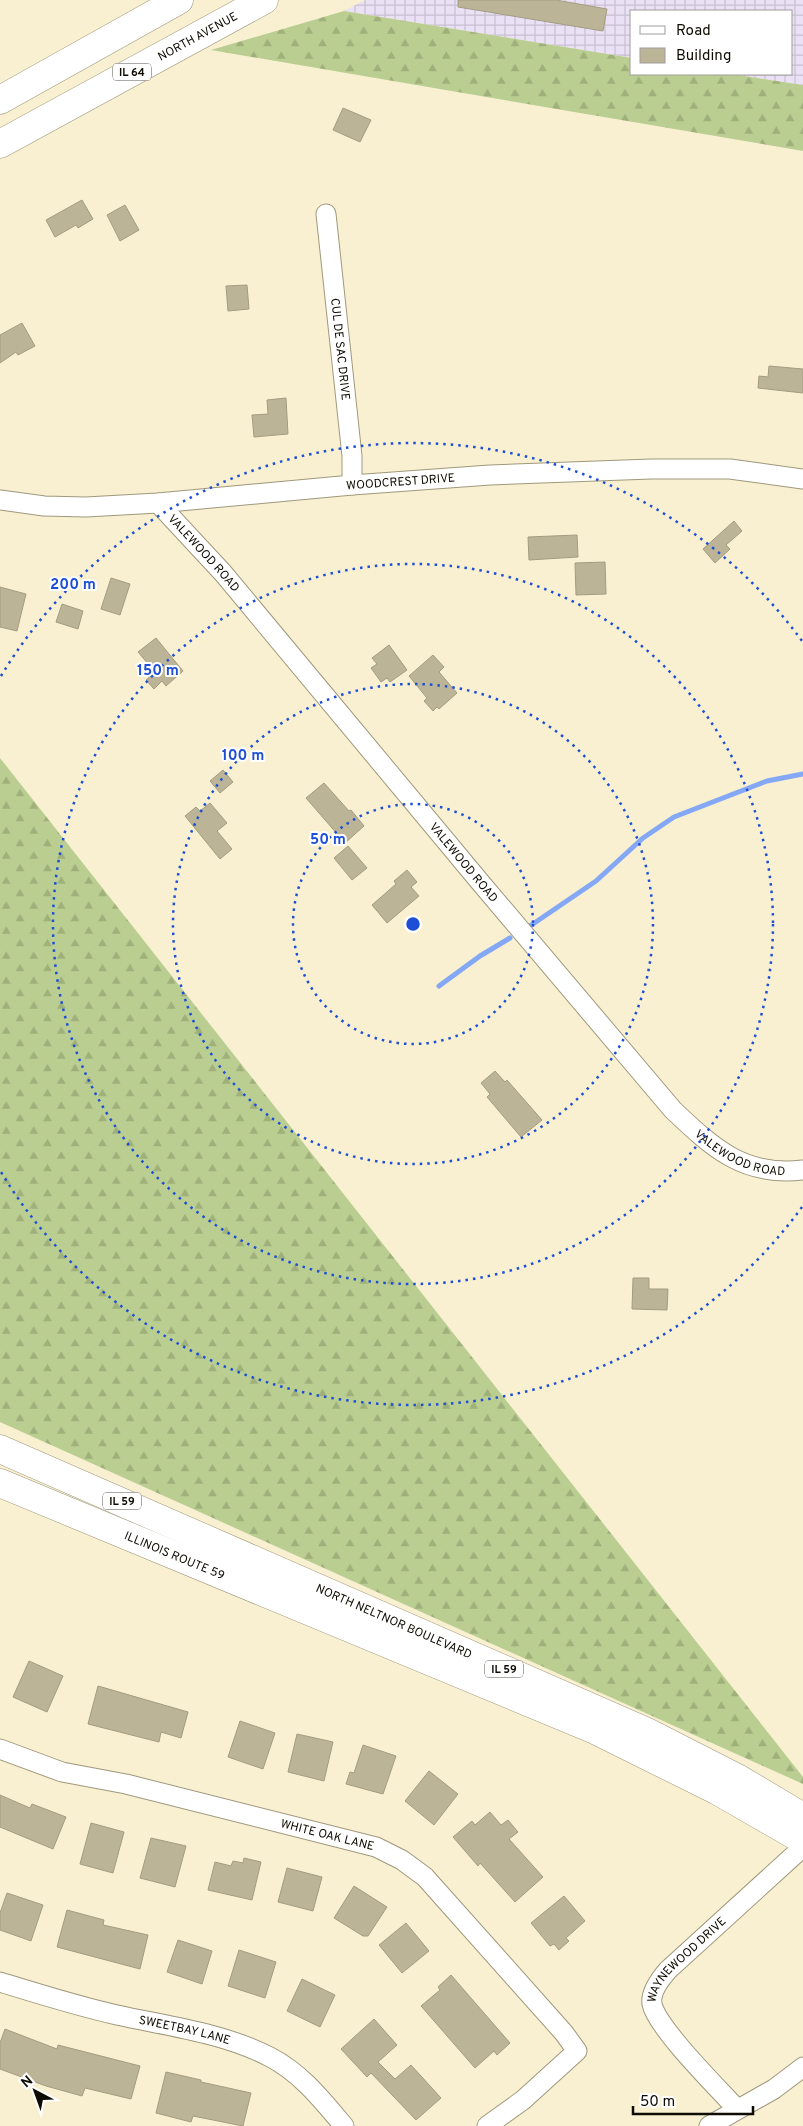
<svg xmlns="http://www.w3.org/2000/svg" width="803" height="2126" font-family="Overpass,sans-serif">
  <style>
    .industrial { fill: url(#industrial-grid) }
    .forest { fill: url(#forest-firs) }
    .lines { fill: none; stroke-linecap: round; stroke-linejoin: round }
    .stream { stroke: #84a8f5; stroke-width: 5 }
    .building { fill: #bcb497; stroke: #a49c80 }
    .minor-casing { stroke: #a0987c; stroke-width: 21 }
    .primary-casing { stroke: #a0987c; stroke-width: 29 }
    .minor { stroke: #fff; stroke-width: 19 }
    .primary { stroke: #fff; stroke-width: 28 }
    .ring { fill: none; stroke: #1d4ed8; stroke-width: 2.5; stroke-dasharray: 2.5 5 }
    .labels { text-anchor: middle; stroke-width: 4; stroke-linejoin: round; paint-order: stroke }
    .shield { fill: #fff; stroke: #56544f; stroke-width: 1 }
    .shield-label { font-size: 11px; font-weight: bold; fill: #0e0b03 }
    .street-label { font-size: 12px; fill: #0e0b03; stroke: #fff }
    .centre { fill: #1d4ed8; stroke: #fff; stroke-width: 2.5 }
    .ring-label { font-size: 15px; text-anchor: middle; font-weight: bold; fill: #1d4ed8; stroke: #fff; stroke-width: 4; stroke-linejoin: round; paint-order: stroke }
  </style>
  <defs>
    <pattern id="industrial-grid" width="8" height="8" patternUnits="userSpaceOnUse" patternTransform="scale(1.25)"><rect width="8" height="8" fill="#ebe1f6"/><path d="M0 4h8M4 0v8" fill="none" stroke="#c8c0d1"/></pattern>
    <pattern id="forest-firs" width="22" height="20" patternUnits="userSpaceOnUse" patternTransform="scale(1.25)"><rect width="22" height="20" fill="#bace91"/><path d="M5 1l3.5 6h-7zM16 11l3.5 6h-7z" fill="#9fb07b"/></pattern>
  </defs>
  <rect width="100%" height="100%" fill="#f8f0d1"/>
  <path class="industrial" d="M365,0H803V85L731,74H792V11H632V58L344,11Z"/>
  <g class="forest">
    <path d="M344,11L632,58V74H731L803,85V151L211,50Z"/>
    <path d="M0,758L803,1777V1784L0,1422Z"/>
  </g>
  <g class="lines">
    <g class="stream">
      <path d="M527,928L596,881L643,838L674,817L767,781L803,774"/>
      <path d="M439,986L480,956L510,938"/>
    </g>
  </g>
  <g class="building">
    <path d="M458,0H556L607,9L603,31L458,7Z"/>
    <path d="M343,108L371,120L360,142L333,130Z"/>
    <path d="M82,200L93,219L78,228L76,225L55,237L46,220Z"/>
    <path d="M125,205L139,230L120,241L107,215Z"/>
    <path d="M247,285L249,309L228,311L226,286Z"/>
    <path d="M22,323L35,346L18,355L16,352L0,363V335Z"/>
    <path d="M769,366L803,369V393L758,388L759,376L768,377Z"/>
    <path d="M286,398L288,434L254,437L252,415L268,414L267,400Z"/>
    <path d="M734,521L742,531L726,545L730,549L715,563L703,549Z"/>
    <path d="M577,535L578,557L529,560L528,537Z"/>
    <path d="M605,562L606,594L576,595L575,563Z"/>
    <path d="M111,578L130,584L120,615L101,609Z"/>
    <path d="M0,587L26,594L17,631L0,627Z"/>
    <path d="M62,604L83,611L78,629L56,622Z"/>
    <path d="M156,638L183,671L166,686L162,681L154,689L146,680L155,672L138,652Z"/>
    <path d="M389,645L407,670L390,682L387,678L381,682L371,668L377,664L372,658Z"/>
    <path d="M433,655L444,667L439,672L457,693L439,709L437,707L433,711L424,701L427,698L409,676Z"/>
    <path d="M223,770L233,782L220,793L210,781Z"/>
    <path d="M324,783L349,811L351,810L364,826L345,843L306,798Z"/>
    <path d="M210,803L227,823L217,831L232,849L220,859L185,816L196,807L200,811Z"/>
    <path d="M348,846L367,868L352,880L334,858Z"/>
    <path d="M407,870L417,882L411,887L419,896L387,923L372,905L396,884L394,881Z"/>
    <path d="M495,1071L505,1082L507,1080L542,1120L521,1137L487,1097L490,1094L481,1083Z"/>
    <path d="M633,1278H649V1289H668L667,1310L632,1309Z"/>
    <path d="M29,1661L63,1676L47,1712L13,1697Z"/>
    <path d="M98,1686L188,1712L181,1738L161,1732L159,1742L88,1724Z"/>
    <path d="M240,1721L275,1733L263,1769L228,1757Z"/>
    <path d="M297,1734L333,1742L324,1781L288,1772Z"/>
    <path d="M363,1745L396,1756L383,1794L346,1784L350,1772L354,1773Z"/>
    <path d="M429,1771L458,1794L434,1825L405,1801Z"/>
    <path d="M0,1795L30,1808L32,1804L66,1817L53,1849L0,1827Z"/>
    <path d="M490,1812L501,1825L508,1820L518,1832L509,1839L543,1877L515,1902L480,1863L478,1866L453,1837L472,1821L475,1825Z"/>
    <path d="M91,1823L124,1832L113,1873L80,1864Z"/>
    <path d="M151,1838L186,1846L175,1887L140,1878Z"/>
    <path d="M244,1858L261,1862L252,1900L208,1890L215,1862L231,1866L233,1861L243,1863Z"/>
    <path d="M287,1868L322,1877L313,1911L278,1902Z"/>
    <path d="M354,1886L387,1907L368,1936H363L334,1918Z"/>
    <path d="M7,1893L43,1905L31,1941L0,1930V1913Z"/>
    <path d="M564,1896L585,1921L566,1938L569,1941L559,1950L554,1944L550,1946L531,1923Z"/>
    <path d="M67,1910L104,1920L103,1925L148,1935L140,1969L57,1947Z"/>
    <path d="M406,1923L429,1951L402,1973L379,1945Z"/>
    <path d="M178,1940L212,1951L202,1984L167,1972Z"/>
    <path d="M239,1950L276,1962L265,1998L228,1986Z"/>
    <path d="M451,1975L510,2043L497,2055L494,2051L475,2068L421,2006L440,1990L438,1987Z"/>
    <path d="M302,1979L335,1995L320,2027L287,2011Z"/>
    <path d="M374,2019L397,2045L378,2062L395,2079L411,2065L441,2098L416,2120L371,2073L367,2077L341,2049Z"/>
    <path d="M5,2029L57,2049L58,2045L140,2066L131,2099L85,2088L82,2096L46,2086L0,2069V2043Z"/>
    <path d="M166,2072L201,2080V2082L251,2093L243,2126L193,2116L191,2122L156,2113Z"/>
  </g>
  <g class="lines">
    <g class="minor-casing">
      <g id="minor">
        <path id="s1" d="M326,214L352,456V485"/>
        <path id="s2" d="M0,500L44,506L86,507L158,503L352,485L490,475L651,469H730L803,479"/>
        <path id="s3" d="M158,503L223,573L480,882L673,1110C713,1148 744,1177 803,1170"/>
        <path id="s4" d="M0,1749L62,1772L126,1784L376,1847L402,1860L425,1877L564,2033L577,2051L523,2100L487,2126"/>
        <path id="s5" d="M0,1982C39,1994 77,2006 117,2015C167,2026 224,2033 270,2057C301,2073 322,2100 344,2126"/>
        <path id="s6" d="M737,2109C718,2088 657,2028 652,2004C650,1992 661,1978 668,1970L803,1847"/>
        <path d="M709,2126L774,2089L803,2067"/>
      </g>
    </g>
    <g class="primary-casing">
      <g id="primary">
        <path d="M0,100L179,0"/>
        <path id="s7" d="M0,144L264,0"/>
        <path id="s8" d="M0,1449L645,1731L739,1779L803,1817"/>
        <path id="s9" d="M0,1483L593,1729L718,1791L803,1840"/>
      </g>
    </g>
    <use href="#minor" class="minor"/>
    <use href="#primary" class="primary"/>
  </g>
  <g class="ring">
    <circle cx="413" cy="924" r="120"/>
    <circle cx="413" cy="924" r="240"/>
    <circle cx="413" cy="924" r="360"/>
    <path d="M802 1207A481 481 0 0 1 1 1172M1 676A481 481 0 0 1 802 641"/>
  </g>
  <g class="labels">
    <g class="shield">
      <rect x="113" y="63.5" width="38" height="17" rx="4"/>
      <rect x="103" y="1492.5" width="38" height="17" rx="4"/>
      <rect x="485" y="1660.5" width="38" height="17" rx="4"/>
    </g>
    <g class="shield-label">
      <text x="132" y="76">IL 64</text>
      <text x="122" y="1505">IL 59</text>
      <text x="504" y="1673">IL 59</text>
    </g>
    <g class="street-label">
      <text dy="4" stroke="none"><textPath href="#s7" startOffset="225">NORTH AVENUE</textPath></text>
      <text dy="4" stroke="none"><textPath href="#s1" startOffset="136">CUL DE SAC DRIVE</textPath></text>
      <text dy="4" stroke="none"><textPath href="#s2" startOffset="402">WOODCREST DRIVE</textPath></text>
      <text dy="4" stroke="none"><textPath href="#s3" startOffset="68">VALEWOOD ROAD</textPath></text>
      <text dy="4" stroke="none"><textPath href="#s3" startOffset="472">VALEWOOD ROAD</textPath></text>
      <text dy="4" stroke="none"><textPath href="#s3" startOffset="878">VALEWOOD ROAD</textPath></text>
      <text dy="4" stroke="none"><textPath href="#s9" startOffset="189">ILLINOIS ROUTE 59</textPath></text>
      <text dy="4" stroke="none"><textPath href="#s8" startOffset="430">NORTH NELTNOR BOULEVARD</textPath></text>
      <text dy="4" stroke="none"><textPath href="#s4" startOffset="339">WHITE OAK LANE</textPath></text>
      <text dy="4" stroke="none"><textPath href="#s6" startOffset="194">WAYNEWOOD DRIVE</textPath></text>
      <text dy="4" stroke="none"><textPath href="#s5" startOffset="191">SWEETBAY LANE</textPath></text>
    </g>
  </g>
  <circle cx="413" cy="924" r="8" class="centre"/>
  <g class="ring-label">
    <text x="73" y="589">200 m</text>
    <text x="158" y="675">150 m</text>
    <text x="243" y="760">100 m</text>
    <text x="328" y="844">50 m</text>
  </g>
  <rect x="630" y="10" width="162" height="65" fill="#ffffff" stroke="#9f9d9a"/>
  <rect x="640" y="26" width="25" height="8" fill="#ffffff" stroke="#9f9d9a"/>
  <text x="676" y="35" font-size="15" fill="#0e0b03">Road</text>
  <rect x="640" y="48" width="25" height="15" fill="#bcb497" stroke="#9f9d9a"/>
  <text x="676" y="60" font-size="15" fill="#0e0b03">Building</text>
  <g transform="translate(35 2091) rotate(319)" stroke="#ffffff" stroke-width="4" paint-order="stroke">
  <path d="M0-4L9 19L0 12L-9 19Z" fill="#0e0b03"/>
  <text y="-8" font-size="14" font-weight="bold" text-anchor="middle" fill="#0e0b03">N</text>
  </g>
  <path d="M633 2106v8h120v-8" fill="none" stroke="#0e0b03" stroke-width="2.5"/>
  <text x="640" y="2106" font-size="15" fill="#0e0b03" stroke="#ffffff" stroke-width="4" paint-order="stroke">50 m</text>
</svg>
